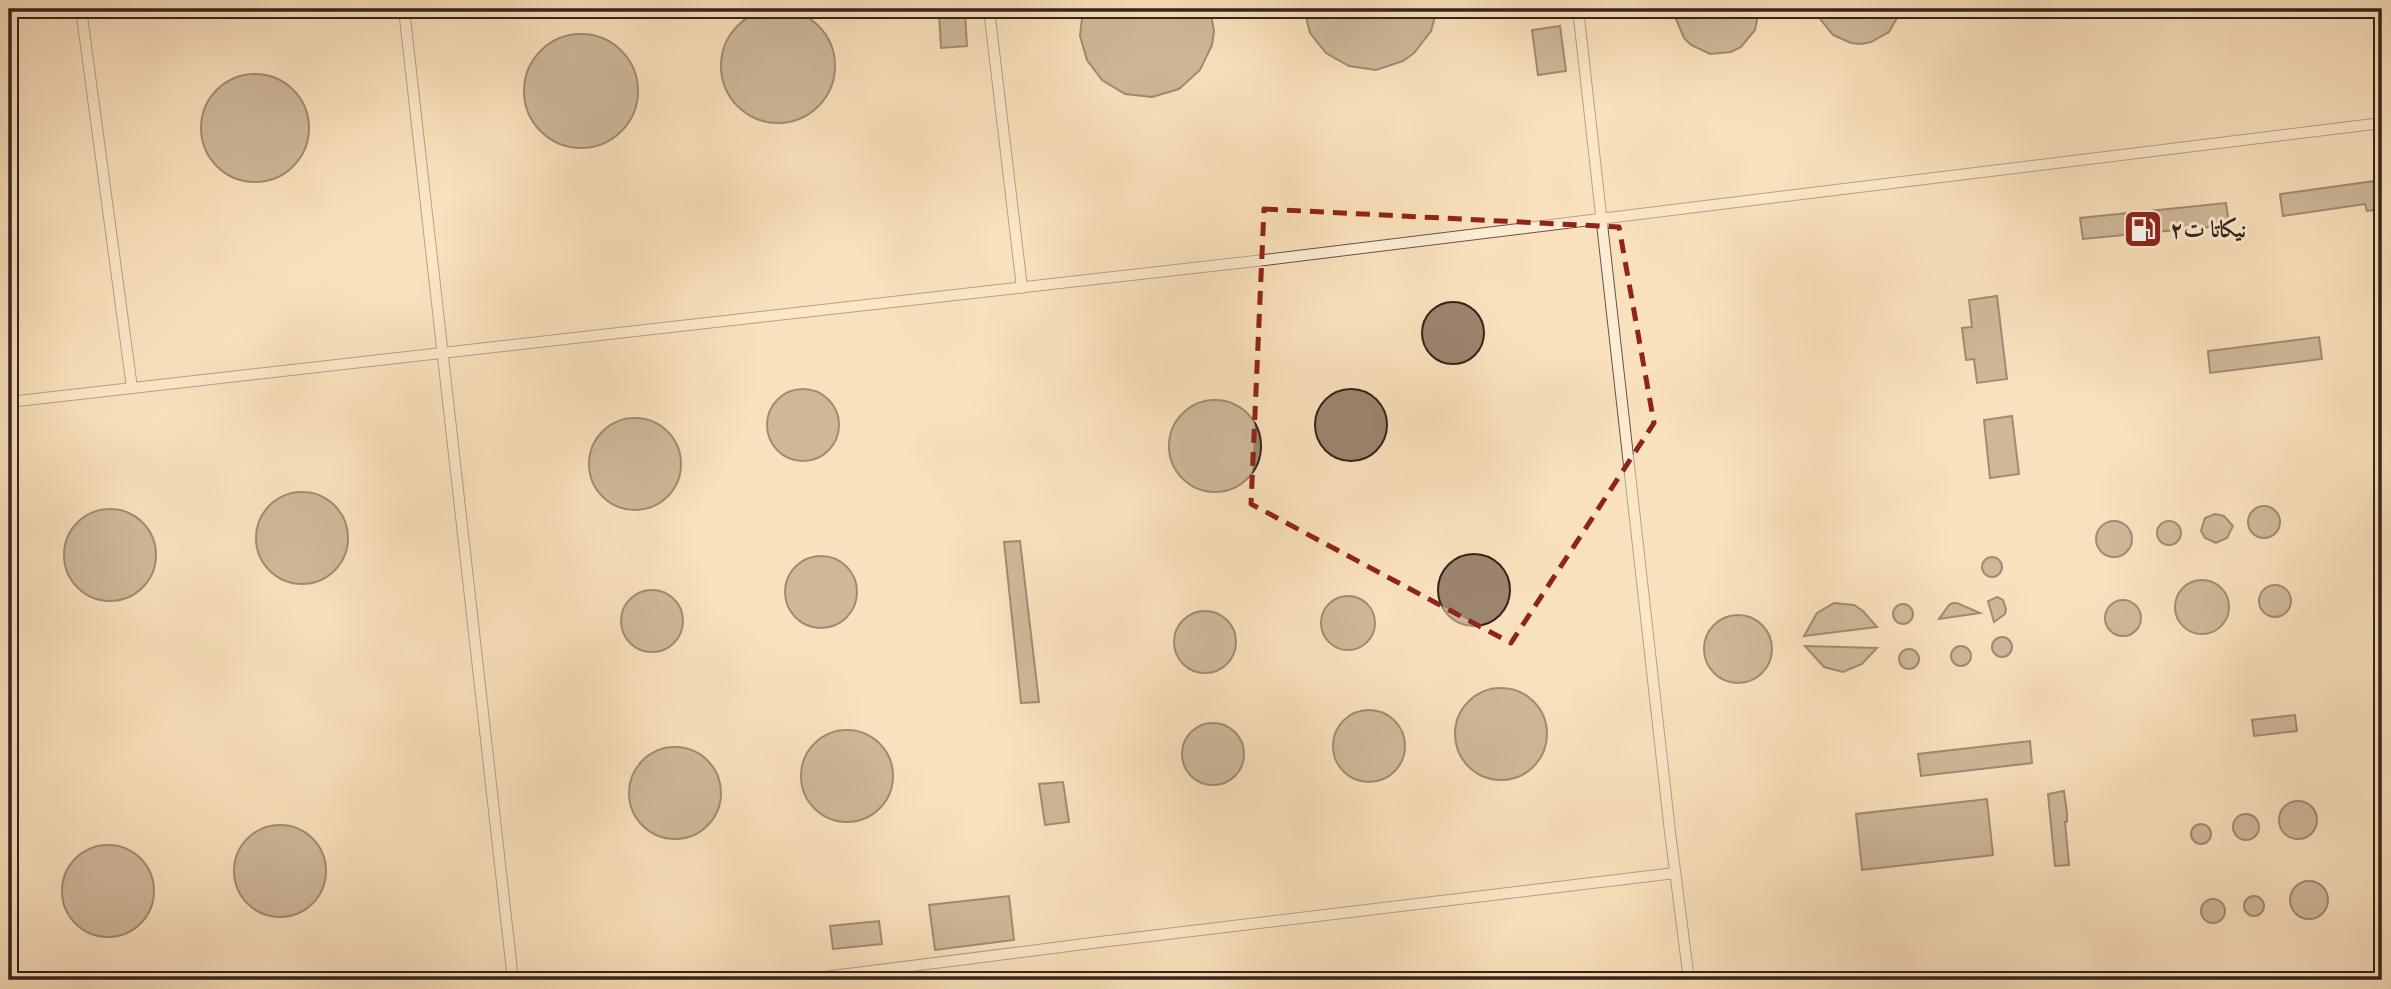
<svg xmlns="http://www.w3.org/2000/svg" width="2391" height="989" font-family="'EB Garamond',Amiri,serif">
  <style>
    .building { fill: #9c856f; stroke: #36221b; stroke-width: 2 }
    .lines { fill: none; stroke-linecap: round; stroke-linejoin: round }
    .lane-casing { stroke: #675244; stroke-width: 12 }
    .lane { stroke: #fcecd4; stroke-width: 10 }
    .marked { fill: none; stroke: #8f2418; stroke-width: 5; stroke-dasharray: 14 9; stroke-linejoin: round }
    .labels { text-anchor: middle; stroke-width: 6; stroke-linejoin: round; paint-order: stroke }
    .poi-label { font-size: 23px; font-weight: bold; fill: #36221b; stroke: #fcecd4; text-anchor: start }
  </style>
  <rect width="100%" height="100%" fill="#fae1bd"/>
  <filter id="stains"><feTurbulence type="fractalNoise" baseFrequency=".00286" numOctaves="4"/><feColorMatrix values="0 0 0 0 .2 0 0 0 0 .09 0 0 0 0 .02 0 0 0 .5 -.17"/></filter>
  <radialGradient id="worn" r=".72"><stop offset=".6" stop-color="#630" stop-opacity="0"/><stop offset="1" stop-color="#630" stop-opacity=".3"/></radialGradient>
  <g class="building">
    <circle cx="778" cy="66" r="57"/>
    <path d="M1083,9H1210L1214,31L1212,45L1200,70L1179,89L1152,97L1125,94L1102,80L1087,60L1080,36Z"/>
    <path d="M1304,9H1437L1431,31L1414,53L1403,61L1376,70L1349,66L1326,53L1310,33Z"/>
    <path d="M1676,9H1758L1757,20L1755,30L1741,47L1731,52L1710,54L1691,45L1684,38L1676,19Z"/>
    <path d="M1817,9H1902L1889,32L1871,42L1861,44L1851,43L1833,35L1821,20Z"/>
    <path d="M965,12L967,46L941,48L939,14Z"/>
    <path d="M1560,26L1566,71L1538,75L1532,30Z"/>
    <circle cx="581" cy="91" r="57"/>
    <circle cx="255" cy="128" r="54"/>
    <path d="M2382,180V209L2367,211L2365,204L2283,216L2280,194Z"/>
    <path d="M2226,203L2229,225L2083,239L2080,218Z"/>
    <path d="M1997,296L2007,379L1977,383L1974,359L1966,360L1962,328L1972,327L1969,300Z"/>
    <circle cx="1453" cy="333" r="31"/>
    <path d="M2319,337L2322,359L2210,373L2208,351Z"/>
    <circle cx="1351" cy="425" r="36"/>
    <circle cx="803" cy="425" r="36"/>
    <circle cx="1215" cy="446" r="46"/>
    <path d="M2012,416L2019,474L1990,478L1984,420Z"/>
    <circle cx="635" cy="464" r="46"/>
    <circle cx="302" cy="538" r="46"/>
    <circle cx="2264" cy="522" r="16"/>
    <circle cx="110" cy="555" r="46"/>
    <path d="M2215,514L2224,516L2233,526L2227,538L2216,543L2205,538L2201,531L2205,518Z"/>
    <circle cx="2169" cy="533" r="12"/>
    <circle cx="2114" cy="539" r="18"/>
    <path d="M1020,541L1039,702L1021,703L1004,542Z"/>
    <circle cx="1474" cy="590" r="36"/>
    <circle cx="821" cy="592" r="36"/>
    <circle cx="1992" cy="567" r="10"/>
    <circle cx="2202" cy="607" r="27"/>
    <circle cx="2275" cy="601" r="16"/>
    <circle cx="652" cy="621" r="31"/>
    <circle cx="1348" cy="623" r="27"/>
    <path d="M1997,597L2003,600L2006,609L2005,614L1994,622L1988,601Z"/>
    <circle cx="2123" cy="618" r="18"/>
    <path d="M1834,603L1854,605L1863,611L1877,627L1804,636L1817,613Z"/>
    <path d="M1953,603H1957L1980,613L1939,619L1949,605Z"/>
    <circle cx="1903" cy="614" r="10"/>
    <circle cx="1205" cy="642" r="31"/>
    <circle cx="1738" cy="649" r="34"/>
    <circle cx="2002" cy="647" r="10"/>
    <path d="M1805,646L1877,648L1862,664L1843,672L1824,667Z"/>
    <circle cx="1961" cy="656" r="10"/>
    <circle cx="1909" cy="659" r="10"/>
    <circle cx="1501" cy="734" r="46"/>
    <circle cx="1369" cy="746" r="36"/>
    <path d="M2295,715L2297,731L2254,736L2252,720Z"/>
    <circle cx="1213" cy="754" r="31"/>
    <circle cx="847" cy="776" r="46"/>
    <path d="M2030,741L2032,763L1921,776L1918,754Z"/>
    <circle cx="675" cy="793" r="46"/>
    <path d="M1063,782L1069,822L1045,825L1039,784Z"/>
    <path d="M2064,791L2067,813V822H2065L2069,865L2055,866L2048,794Z"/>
    <path d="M1987,799L1993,855L1862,870L1856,814Z"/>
    <circle cx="2298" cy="820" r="19"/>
    <circle cx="2246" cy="827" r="13"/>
    <circle cx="2201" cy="834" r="10"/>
    <circle cx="280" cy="871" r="46"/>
    <circle cx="108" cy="891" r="46"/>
    <circle cx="2309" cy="900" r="19"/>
    <path d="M1009,896L1014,940L935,950L929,905Z"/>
    <circle cx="2254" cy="906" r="10"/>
    <circle cx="2213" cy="911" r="12"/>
    <path d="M879,921L882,944L833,949L830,926Z"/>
  </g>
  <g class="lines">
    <g class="lane-casing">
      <g id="lane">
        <path d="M81,9L132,388"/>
        <path d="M404,9L513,980"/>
        <path d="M989,9L1022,288"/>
        <path d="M1578,9L1670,832L1689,980"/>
        <path d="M9,402L1273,259L2382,123"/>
        <path d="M801,980L1100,942L1675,873"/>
      </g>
    </g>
    <use href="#lane" class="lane"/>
  </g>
  <path d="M0 0H2391V989H0ZM1264,209L1619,227L1654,423L1511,643L1251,504Z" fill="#fae1bd" fill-opacity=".55" fill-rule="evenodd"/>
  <path class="marked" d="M1264,209L1619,227L1654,423L1511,643L1251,504Z"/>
  <defs>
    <g id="fuel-square" transform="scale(2.0125)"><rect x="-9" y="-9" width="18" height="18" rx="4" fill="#8f2418" stroke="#fcecd4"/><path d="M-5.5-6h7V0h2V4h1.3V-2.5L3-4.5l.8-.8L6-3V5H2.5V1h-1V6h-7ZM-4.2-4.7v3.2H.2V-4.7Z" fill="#fff"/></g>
  </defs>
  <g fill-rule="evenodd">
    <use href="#fuel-square" x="2143" y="229"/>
  </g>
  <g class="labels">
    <g class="poi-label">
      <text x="2170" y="237">نيكاتا ت٢</text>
    </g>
  </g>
  <rect width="2391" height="989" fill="none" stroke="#fae1bd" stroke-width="35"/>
  <rect x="10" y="10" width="2370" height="968" fill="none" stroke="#36221b" stroke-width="3.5"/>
  <rect x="18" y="18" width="2356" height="954" fill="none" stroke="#36221b" stroke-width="2"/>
  <rect width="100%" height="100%" filter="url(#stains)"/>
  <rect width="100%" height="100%" fill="url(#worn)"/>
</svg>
